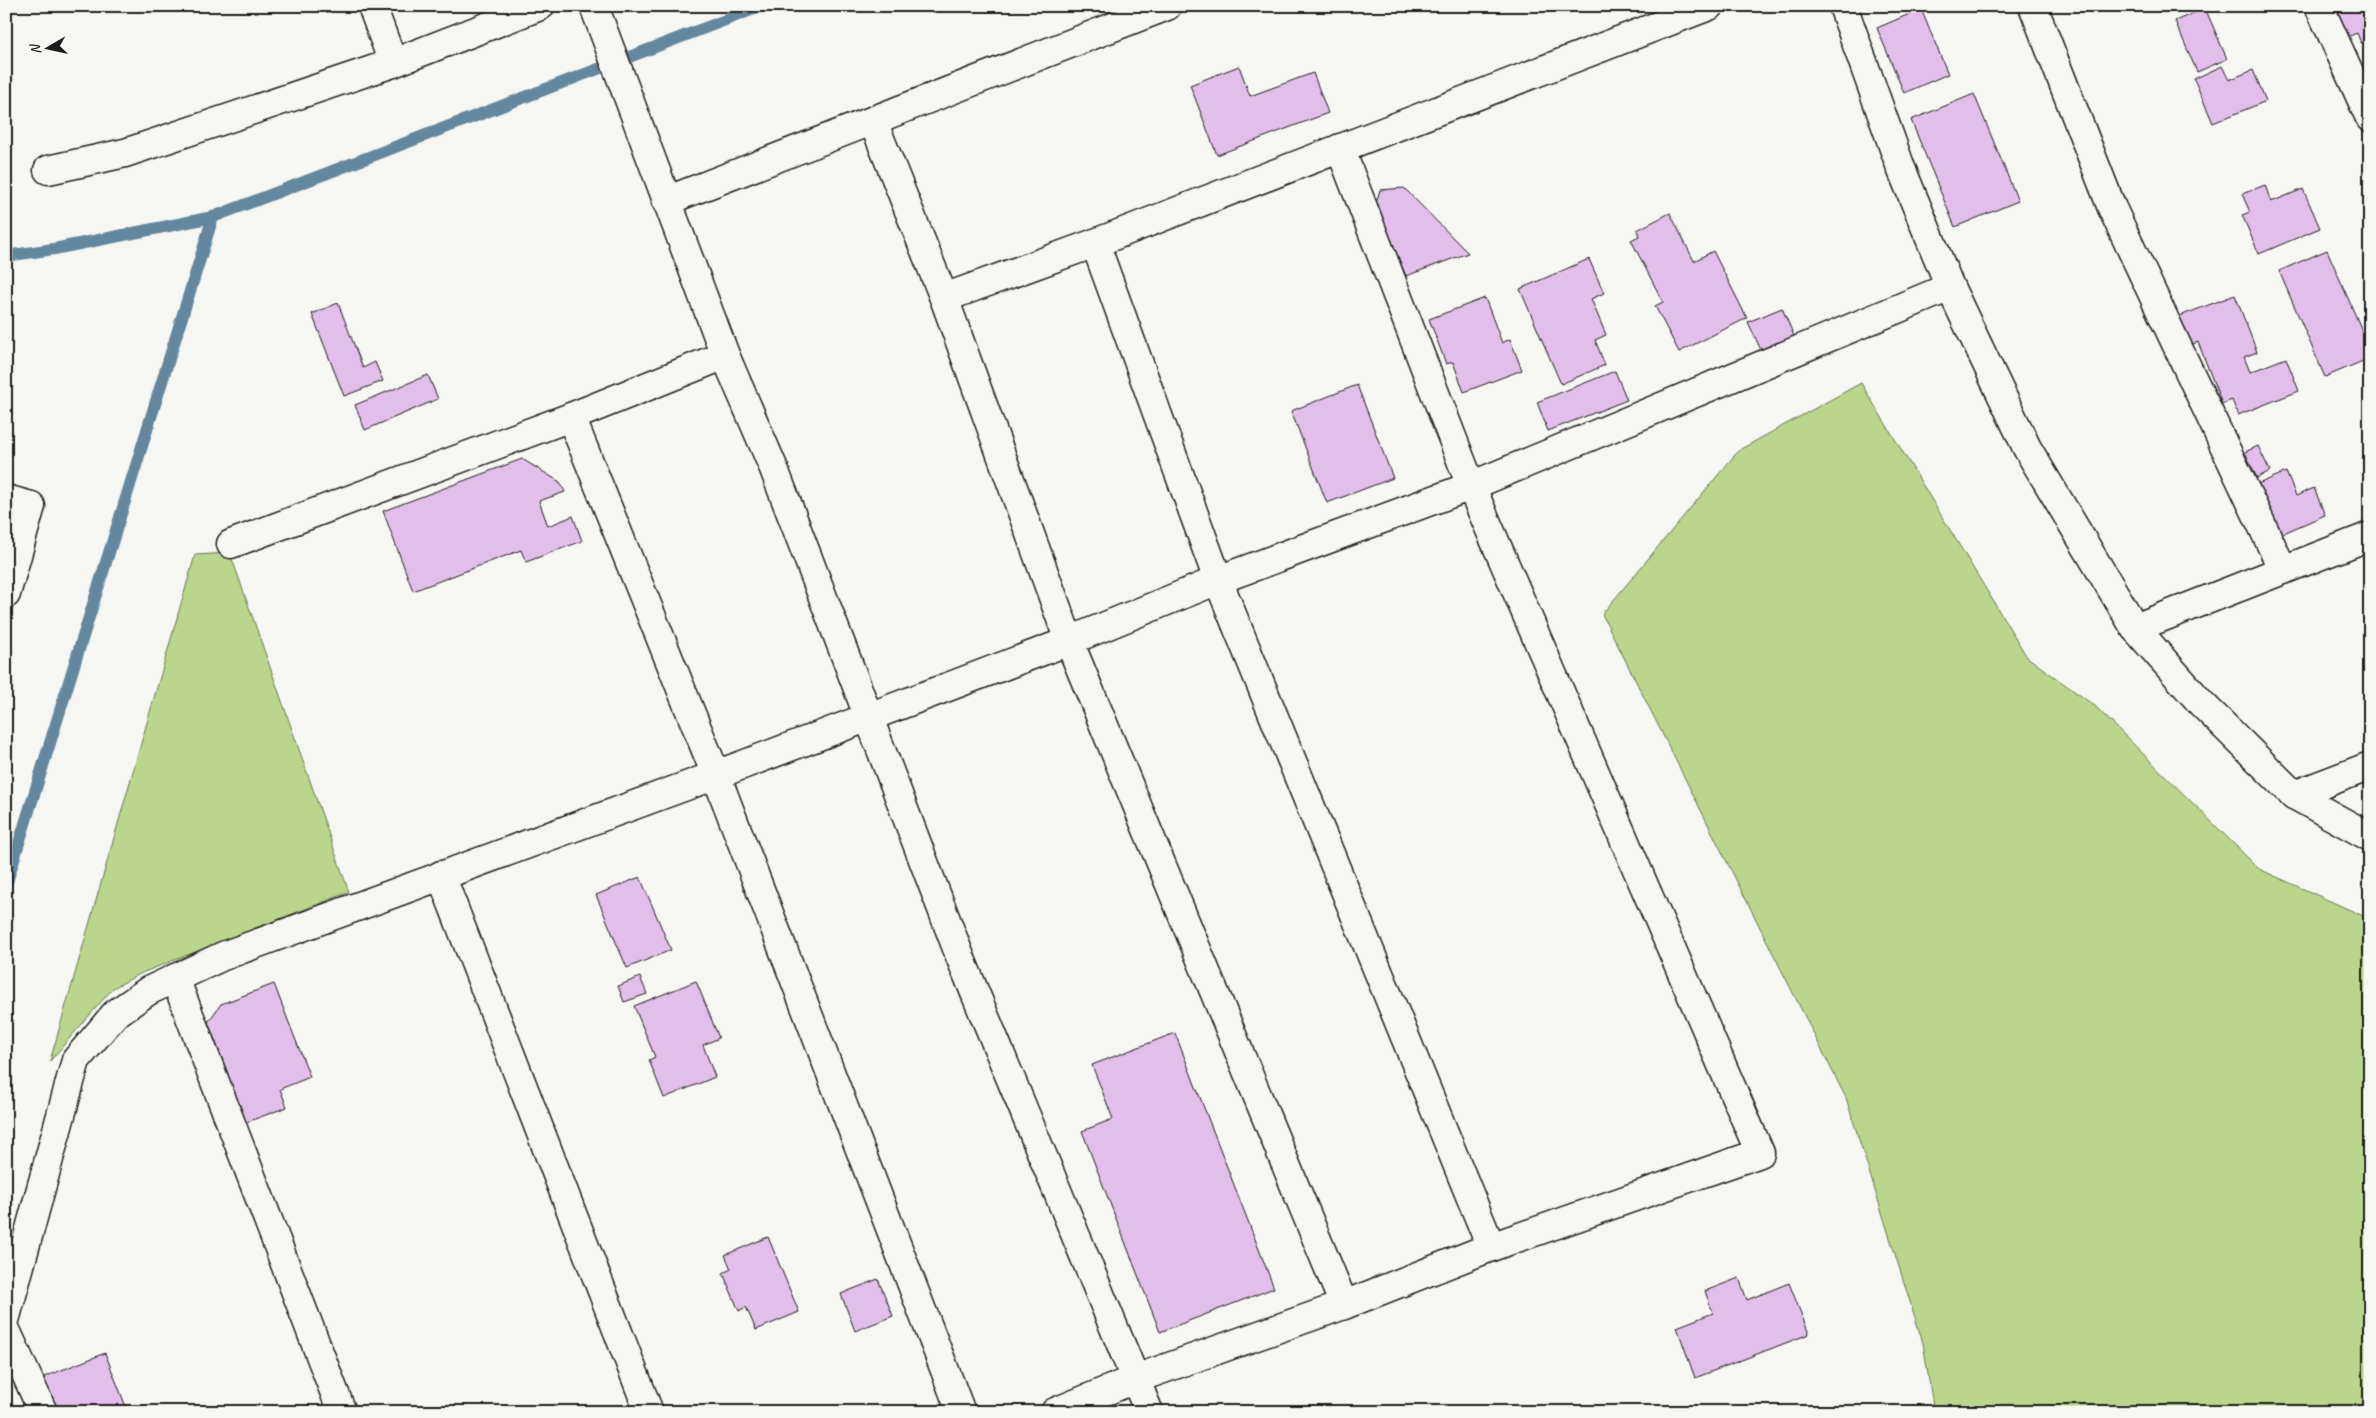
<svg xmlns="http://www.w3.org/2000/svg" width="2376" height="1418" font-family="Caveat,sans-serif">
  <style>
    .green { fill: #bbd58c; stroke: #6c7854 }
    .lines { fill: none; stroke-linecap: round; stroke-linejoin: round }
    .stream { stroke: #63879e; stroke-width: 12 }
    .building { fill: #e2bfea; stroke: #1c1c1c }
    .minor-casing { stroke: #1c1c1c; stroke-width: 31 }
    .minor { stroke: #f6f6f2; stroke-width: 28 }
  </style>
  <rect width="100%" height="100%" fill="#f6f6f2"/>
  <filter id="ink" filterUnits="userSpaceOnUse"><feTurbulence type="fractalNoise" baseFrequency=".02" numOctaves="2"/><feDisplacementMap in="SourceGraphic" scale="10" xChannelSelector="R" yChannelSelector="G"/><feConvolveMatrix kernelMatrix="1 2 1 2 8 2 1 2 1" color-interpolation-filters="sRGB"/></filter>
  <g filter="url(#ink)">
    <g class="green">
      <path d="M1861,383L2027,657L2095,706L2259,869L2370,919V1412H1934L1923,1343L1846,1098L1602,614L1739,450Z"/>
      <path d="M230,553L349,892L144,972L113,988L50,1061L195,555Z"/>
    </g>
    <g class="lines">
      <g class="stream">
        <path d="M6,256L54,249L213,217"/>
        <path d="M6,885L213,217L762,6"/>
      </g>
    </g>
    <g class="building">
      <path d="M2330,6H2370V39L2361,43L2357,33L2343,39Z"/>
      <path d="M2205,8L2227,59L2197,72L2175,21Z"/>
      <path d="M1921,9L1948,74L1904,93L1877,28Z"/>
      <path d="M1239,66L1250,96L1313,73L1328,113L1217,155L1190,85Z"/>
      <path d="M2222,66L2229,80L2253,70L2266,101L2213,123L2194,79Z"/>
      <path d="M1974,94L2018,201L1955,227L1911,120Z"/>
      <path d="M2265,185L2271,202L2303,189L2320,228L2259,254L2242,215L2250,212L2242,194Z"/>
      <path d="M1404,188L1468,253L1406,276L1375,206L1380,190Z"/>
      <path d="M1670,213L1694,261L1713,251L1747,318L1679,352L1655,306L1663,302L1631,240L1639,236L1637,230Z"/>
      <path d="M2327,250L2370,349V358L2325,377L2279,271Z"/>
      <path d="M1589,259L1604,293L1591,299L1606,335L1595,340L1605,365L1561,384L1520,289Z"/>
      <path d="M2235,295L2257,352L2244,357L2250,372L2286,358L2299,391L2238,415L2232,400L2222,404L2198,342L2188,346L2177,317Z"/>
      <path d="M1485,298L1502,343L1510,339L1522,370L1464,392L1453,362L1446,364L1429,319Z"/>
      <path d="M338,303L363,368L375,362L383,381L344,396L312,314Z"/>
      <path d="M1782,308L1794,336L1761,350L1748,322Z"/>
      <path d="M1615,371L1627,400L1548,431L1537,402Z"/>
      <path d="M428,375L438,399L365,430L355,405Z"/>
      <path d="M1357,385L1393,478L1327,503L1291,411Z"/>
      <path d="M2258,446L2270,471L2257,478L2245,452Z"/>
      <path d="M522,459L560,482L565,492L539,501L548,526L573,516L582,541L526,562L521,550L413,591L383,511Z"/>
      <path d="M2286,472L2296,496L2314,488L2325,515L2279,535L2258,484Z"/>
      <path d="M640,877L671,950L627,968L596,895Z"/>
      <path d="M640,977L647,994L624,1002L618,986Z"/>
      <path d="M696,981L719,1038L703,1045L715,1077L664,1098L649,1060L655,1057L634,1006Z"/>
      <path d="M274,984L310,1077L280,1089L287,1107L239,1125L222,1079L229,1077L208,1022L221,1004Z"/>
      <path d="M1175,1033L1274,1288L1160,1332L1082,1131L1113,1119L1092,1065Z"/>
      <path d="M768,1237L799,1312L756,1330L746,1307L739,1311L723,1273L731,1269L725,1255Z"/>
      <path d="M1739,1278L1747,1300L1789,1283L1809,1334L1695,1378L1677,1327L1713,1313L1705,1291Z"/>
      <path d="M878,1279L893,1316L855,1331L841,1294Z"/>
      <path d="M105,1353L128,1412H51L39,1379Z"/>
    </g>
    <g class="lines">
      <g class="minor-casing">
        <g id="minor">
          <path d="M372,6L393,63"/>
          <path d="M594,6L725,355L774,469L961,959L1149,1412"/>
          <path d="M1843,6L1901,168L1950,287L2027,448L2135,628L2202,704L2294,795L2370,766"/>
          <path d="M2033,6L2112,208L2283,570"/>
          <path d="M2319,6L2370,118"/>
          <path d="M873,121L944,298"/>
          <path d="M1340,148L1471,486L1760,1153L1491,1247"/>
          <path d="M48,170L125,153L393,63L540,6"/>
          <path d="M666,201L1167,6"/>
          <path d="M1095,243L1218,580L1491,1247L1344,1305"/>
          <path d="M571,417L716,775L961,1412"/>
          <path d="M6,499L31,506L6,594"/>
          <path d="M231,544L571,417L725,355"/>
          <path d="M2135,628L2370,536"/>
          <path d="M2294,795L2370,837"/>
          <path d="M441,875L649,1412"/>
          <path d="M175,978L342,1412"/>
          <path d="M6,1317L76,1060L115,1014L148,991L223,956L716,775L1069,641L1218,580L1471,486L1950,287"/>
          <path d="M6,1330L43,1412"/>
          <path d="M1055,1412L1135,1379L1344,1305L1069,641L944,298L1095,243L1709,6"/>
        </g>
      </g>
      <use href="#minor" class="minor"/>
    </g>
  </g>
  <rect width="2376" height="1418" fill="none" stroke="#f6f6f2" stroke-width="25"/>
  <rect x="12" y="12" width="2351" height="1393" fill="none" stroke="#1c1c1c" stroke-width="2" filter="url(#ink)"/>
  <g transform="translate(48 48) rotate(261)" stroke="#f6f6f2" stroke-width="4" paint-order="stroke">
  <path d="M0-4L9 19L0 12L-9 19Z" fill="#1c1c1c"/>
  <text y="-8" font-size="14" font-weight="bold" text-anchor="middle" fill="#1c1c1c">N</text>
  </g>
</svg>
